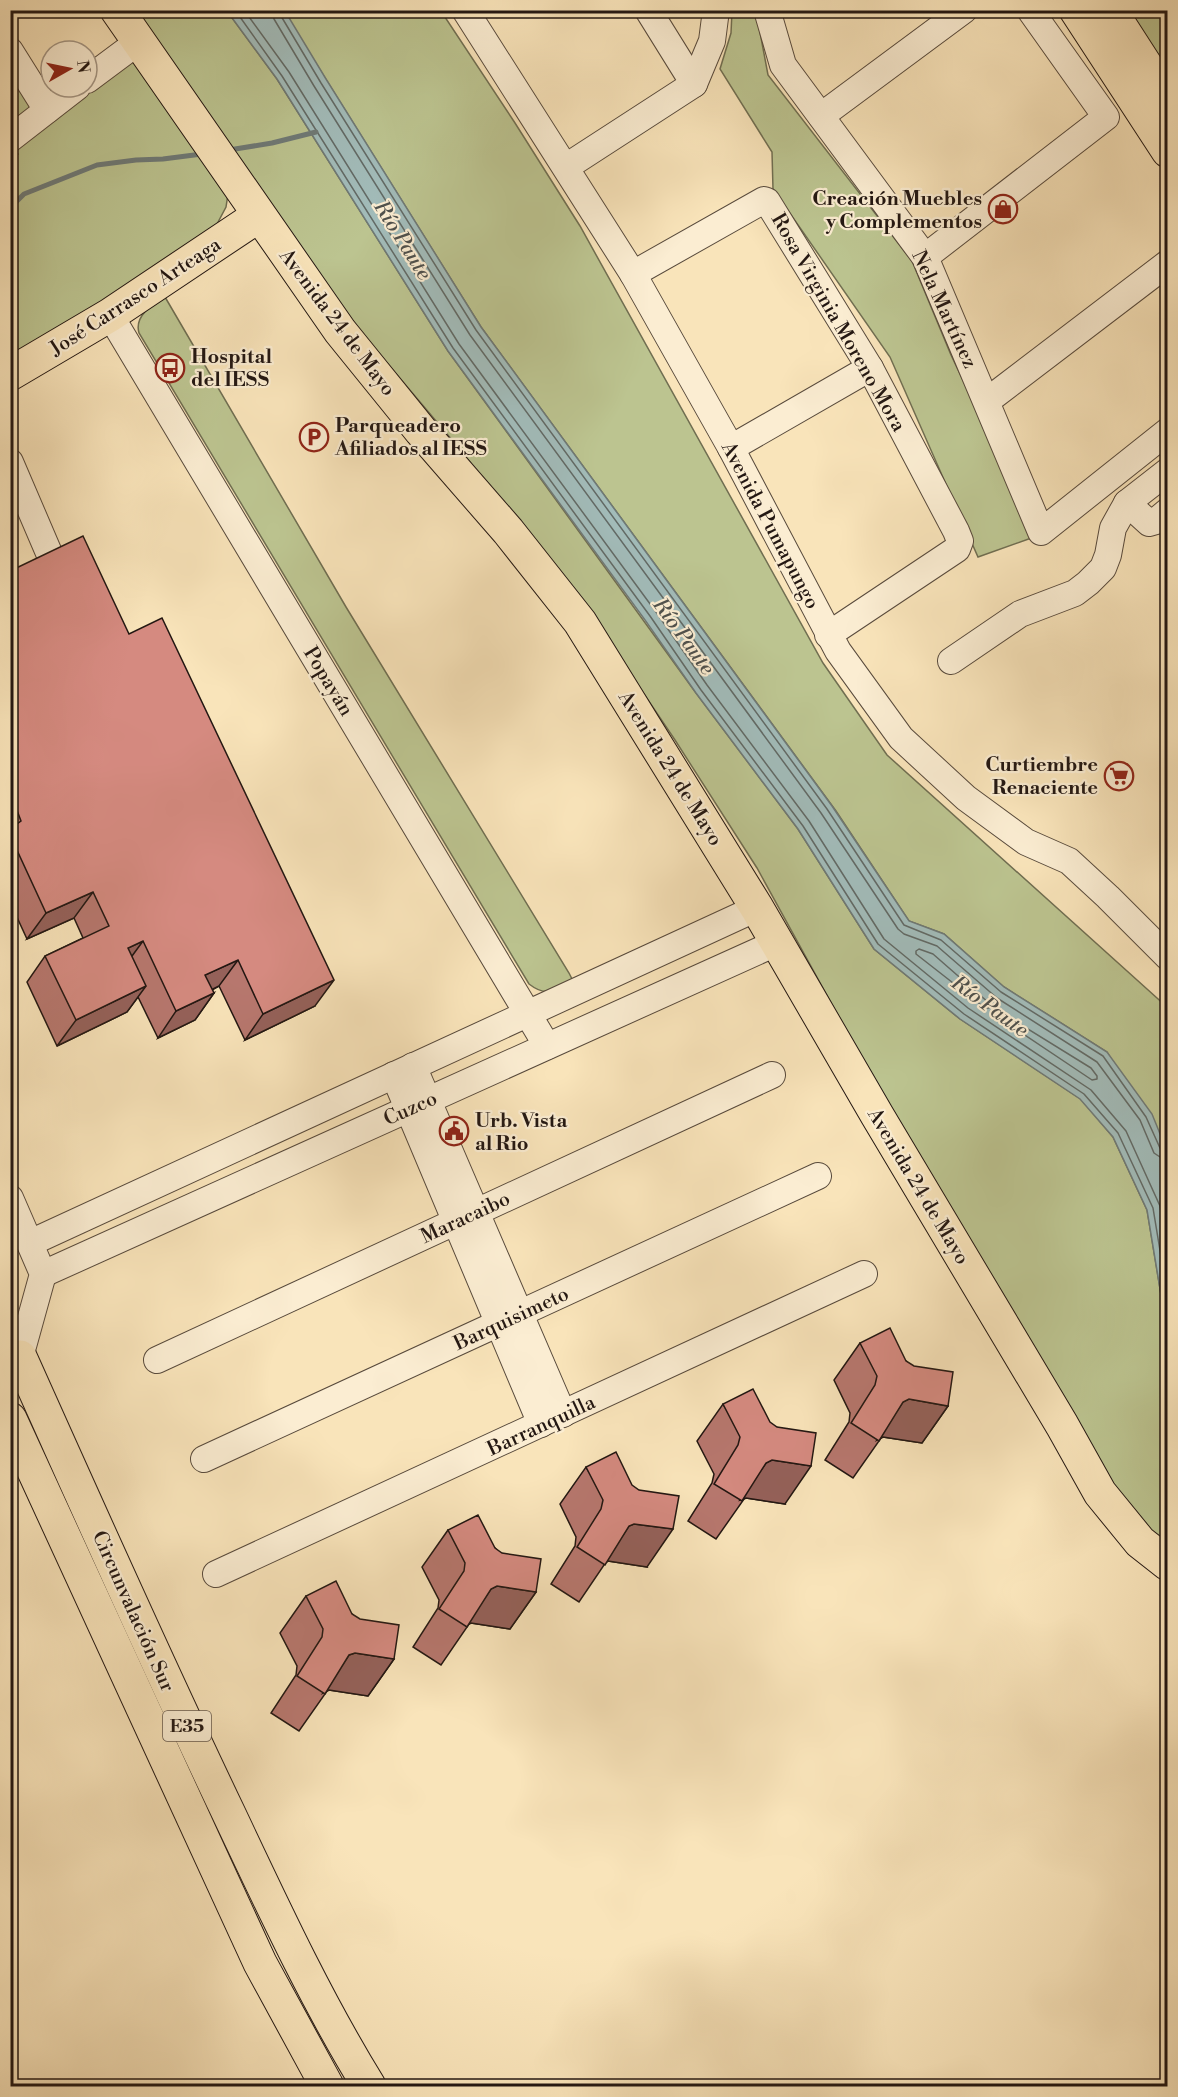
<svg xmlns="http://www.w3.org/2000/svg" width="1178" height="2097" font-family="'Libre Bodoni',serif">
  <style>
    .green { fill: #bcc490; stroke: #706e51; stroke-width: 1.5 }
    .water { fill: #a2bcba; stroke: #6f7a77; stroke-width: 1.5 }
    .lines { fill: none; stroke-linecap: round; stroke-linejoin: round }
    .shore { stroke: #626a66; stroke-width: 1.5 }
    .stream { stroke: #6f7a77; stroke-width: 5 }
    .minor-casing { stroke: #584a3c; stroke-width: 28 }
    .major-casing { stroke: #231712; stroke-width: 35 }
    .highway-casing { stroke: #231712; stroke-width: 35 }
    .minor { stroke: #fbedd2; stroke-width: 26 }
    .major { stroke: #f9e4ba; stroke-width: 33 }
    .highway { stroke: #f9e4ba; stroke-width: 33 }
    .wall { fill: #b7776e; stroke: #231712; stroke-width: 1.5 }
    .shaded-wall { fill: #95615a; stroke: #231712; stroke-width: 1.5 }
    .building { fill: #d58a80; stroke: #231712; stroke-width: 1.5 }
    .labels { text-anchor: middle; stroke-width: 4.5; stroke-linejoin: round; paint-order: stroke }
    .shield { fill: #fbedd2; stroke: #64574c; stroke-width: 1.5 }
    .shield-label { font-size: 18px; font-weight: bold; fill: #231712 }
    .poi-label { font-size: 20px; font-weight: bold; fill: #231712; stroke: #fbedd2; text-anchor: start }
    .street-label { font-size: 20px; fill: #231712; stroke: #fbedd2 }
    .water-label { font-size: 21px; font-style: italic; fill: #4f514d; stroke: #fbedd2 }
  </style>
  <rect width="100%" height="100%" fill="#f9e4ba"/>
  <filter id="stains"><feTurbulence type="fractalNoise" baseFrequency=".00333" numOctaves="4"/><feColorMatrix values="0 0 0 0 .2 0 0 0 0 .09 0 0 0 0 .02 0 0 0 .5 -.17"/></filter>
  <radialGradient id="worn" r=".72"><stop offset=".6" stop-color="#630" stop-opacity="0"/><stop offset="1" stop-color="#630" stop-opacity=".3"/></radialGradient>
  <g class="green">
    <path d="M134,11H227L277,79L448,351L696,693L798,829L874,949L960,1019L1081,1099L1113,1137L1147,1210L1166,1325L1168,1358L1167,1544L1133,1517L936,1194L757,868L675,740L592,617L458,447L360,331Z"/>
    <path d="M283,11H441L515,123L580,226L823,663L887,755L1167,1007V1152L1107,1052L1004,987L944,934L909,921L836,811L481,327Z"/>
    <path d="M732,11H756L768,75L912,261L951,355L1037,536L978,557L890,357L773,189L772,152L720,69L731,33Z"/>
    <path d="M1126,11H1167V74Z"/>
    <path d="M133,55L228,194L226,207L217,224L109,297L11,357L10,161L18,154L12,144Z"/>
    <path d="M10,60L36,102L10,126Z"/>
    <path d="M165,297L346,607L569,973L573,981C555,990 547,998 529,984L139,333C134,316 152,304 165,297Z"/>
  </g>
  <path class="water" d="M227,11H285L326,79L481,327L832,806L909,921L944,934L1004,987L1107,1052L1152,1114L1167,1151V1358L1166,1325L1147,1210L1113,1137L1080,1099L960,1019L874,949L798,829L696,693L645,620L448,351L277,79Z"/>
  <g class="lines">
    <g class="shore">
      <path d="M235,10L282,76L453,348L650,616L701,690L803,826L878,944L964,1014L1084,1094L1118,1133L1153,1208L1168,1299"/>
      <path d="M244,10L289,72L459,344L656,612L707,685L809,821L884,939L968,1008L1091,1090L1126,1131L1160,1206L1168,1253"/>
      <path d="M273,10L274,19L314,86L470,335L821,813L898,929L904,934L937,946L997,998L1097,1062L1140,1120L1154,1153L1160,1157L1168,1159"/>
      <path d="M280,10L281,16L321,83L476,330L827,809L904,925L941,940L1001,992L1103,1056L1146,1117L1160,1148L1168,1151"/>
      <path d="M919,949L933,954L989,1003V1008H985L916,954V951Z"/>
      <path d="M999,1011L1091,1068L1097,1076V1079L1092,1080L998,1017L996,1013Z"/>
    </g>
    <g class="stream">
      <path d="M229,150L272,143L316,132"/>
      <path d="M10,208L24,194L97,165L136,160L163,159L202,154"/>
    </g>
    <g class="minor-casing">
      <g id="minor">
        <path d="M465,10L633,274L731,448L838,651L901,738L966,798L1026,842L1069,861L1108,897L1168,957"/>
        <path d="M648,10L694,84"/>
        <path d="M767,10L783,65L925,257L1041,532L1168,431"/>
        <path d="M10,51L47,110"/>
        <path d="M87,80L138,42"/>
        <path d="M821,116L964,10"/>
        <path d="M10,139L77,87"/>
        <path d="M566,167L694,84L712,41L716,10"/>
        <path d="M925,257L1106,117L1030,10"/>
        <path d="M633,274L764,200L767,201L870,368L956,531L960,541L957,549L828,635"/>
        <path d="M110,315L547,1046"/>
        <path d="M987,401L1168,263"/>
        <path d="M731,448L870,368"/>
        <path d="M10,462L55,567"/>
        <path d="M1127,503L1149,523L1156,521L1168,511"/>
        <path d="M951,661L1020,614L1075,593L1088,583L1103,568L1108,555L1113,528L1127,503L1168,471"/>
        <path d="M413,1066L563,1414"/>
        <path d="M394,1075L541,1424"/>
        <path d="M10,1198L43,1274L20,1357"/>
        <path d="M30,1243L757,908"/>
        <path d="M43,1274L776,943"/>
        <path d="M157,1360L772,1075"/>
        <path d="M204,1459L818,1176"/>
        <path d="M216,1574L864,1274"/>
      </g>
    </g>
    <g class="major-casing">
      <g id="major">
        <path d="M117,10L340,331L421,431L508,531L580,622L757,908L877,1115L1062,1425L1100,1493L1140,1542L1168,1564"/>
        <path d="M1076,10L1168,151"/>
        <path d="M1110,10L1168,100"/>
        <path d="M10,374L110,315L258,216"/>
      </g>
    </g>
    <g class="highway-casing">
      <g id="highway">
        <path d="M20,1357C89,1511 157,1664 230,1816C273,1907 316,2000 369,2086"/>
        <path d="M10,1419L260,1963L327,2086"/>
      </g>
    </g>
    <use href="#minor" class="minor"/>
    <use href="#major" class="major"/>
    <use href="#highway" class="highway"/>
  </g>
  <g class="wall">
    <path d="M10,571L129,634L315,1006L245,1040L219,986L212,990L214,993L195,1020L158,1038L138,997L127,1012L57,1046L27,982L45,956L83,938L74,918L27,939L10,902Z"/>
    <path d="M860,1343L906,1361L948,1406L922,1443L883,1437L881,1438L853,1478L825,1460L849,1422L850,1413L834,1380Z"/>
    <path d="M723,1404L785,1504L746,1498L744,1499L716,1539L688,1521L712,1483L714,1474L697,1441Z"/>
    <path d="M586,1467L647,1567L608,1561L606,1562L579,1602L551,1584L575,1546L576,1537L560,1504Z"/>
    <path d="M448,1530L495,1548L536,1592L510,1629L471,1623L469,1624L441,1665L413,1647L438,1608L439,1600L422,1567Z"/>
    <path d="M306,1596L352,1614L394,1659L368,1696L329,1690L327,1691L299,1731L271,1713L296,1675L297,1666L280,1633Z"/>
  </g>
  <g class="shaded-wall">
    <path d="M93,892L74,918L27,939L46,913Z"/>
    <path d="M143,941L124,967L128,948Z"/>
    <path d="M238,960L219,986L187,1002L205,975Z"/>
    <path d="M334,980L315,1006L245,1040L263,1014Z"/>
    <path d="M146,986L127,1012L57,1046L76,1020Z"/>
    <path d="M214,993L195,1020L158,1038L176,1011Z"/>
    <path d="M909,1399L948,1406L922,1443L883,1437L877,1440L903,1402Z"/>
    <path d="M772,1460L811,1466L785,1504L746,1498L740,1500L766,1463Z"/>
    <path d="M634,1524L673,1529L647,1567L608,1561L603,1564L629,1526Z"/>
    <path d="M497,1586L536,1592L510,1629L471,1623L465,1626L491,1589Z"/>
    <path d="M355,1653L394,1659L368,1696L329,1690L323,1693L349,1655Z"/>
  </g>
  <g class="building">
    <path d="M83,536L129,634L162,618L334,980L263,1014L238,960L205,975L214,993L176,1011L143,941L128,948L146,986L76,1020L45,956L109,926L93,892L46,913L10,835V829L21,821L10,792V571Z"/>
    <path d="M890,1328L906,1361L914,1366L953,1372L948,1406L909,1399L903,1402L879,1441L851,1423L875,1385L877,1376L860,1343Z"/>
    <path d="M753,1389L770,1422L777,1427L816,1433L811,1466L772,1460L766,1463L742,1501L714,1484L738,1445L740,1437L723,1404Z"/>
    <path d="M616,1452L632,1485L639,1490L679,1496L673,1529L634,1524L629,1526L605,1565L577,1547L601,1509L603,1500L586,1467Z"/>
    <path d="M478,1515L495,1548L502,1553L541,1559L536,1592L497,1586L491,1589L467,1627L439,1609L464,1571L465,1563L448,1530Z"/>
    <path d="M336,1581L352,1614L360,1619L399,1625L394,1659L355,1653L349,1655L325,1694L297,1676L322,1637L323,1629L306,1596Z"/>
  </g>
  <defs>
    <g id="shop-ring" transform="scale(1.5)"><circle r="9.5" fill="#fbedd2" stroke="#8f2418" stroke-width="1.5"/><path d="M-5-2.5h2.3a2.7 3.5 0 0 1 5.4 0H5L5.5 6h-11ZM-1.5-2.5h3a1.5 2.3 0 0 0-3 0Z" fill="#8f2418"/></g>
    <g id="bus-ring" transform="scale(1.5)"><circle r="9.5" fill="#fbedd2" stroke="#8f2418" stroke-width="1.5"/><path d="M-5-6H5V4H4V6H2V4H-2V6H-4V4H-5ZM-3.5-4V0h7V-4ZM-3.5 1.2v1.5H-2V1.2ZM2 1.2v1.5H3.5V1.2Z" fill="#8f2418"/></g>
    <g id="parking-ring" transform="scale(1.5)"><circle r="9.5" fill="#fbedd2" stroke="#8f2418" stroke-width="1.5"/><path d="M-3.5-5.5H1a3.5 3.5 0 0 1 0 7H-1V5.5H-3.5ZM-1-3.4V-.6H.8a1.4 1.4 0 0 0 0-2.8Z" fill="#8f2418"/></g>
    <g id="supermarket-ring" transform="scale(1.5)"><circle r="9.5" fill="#fbedd2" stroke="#8f2418" stroke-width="1.5"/><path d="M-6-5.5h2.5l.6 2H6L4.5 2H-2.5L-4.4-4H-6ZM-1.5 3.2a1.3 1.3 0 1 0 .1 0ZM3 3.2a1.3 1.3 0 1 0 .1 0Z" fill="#8f2418"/></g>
    <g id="civic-ring" transform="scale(1.5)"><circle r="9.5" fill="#fbedd2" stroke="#8f2418" stroke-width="1.5"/><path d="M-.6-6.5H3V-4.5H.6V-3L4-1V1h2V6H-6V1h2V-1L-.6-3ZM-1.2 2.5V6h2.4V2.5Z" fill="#8f2418"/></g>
  </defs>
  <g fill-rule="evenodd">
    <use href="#shop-ring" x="1003" y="209"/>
    <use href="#bus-ring" x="170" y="368"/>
    <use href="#parking-ring" x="314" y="437"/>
    <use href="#supermarket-ring" x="1119" y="776"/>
    <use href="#civic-ring" x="454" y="1131"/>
  </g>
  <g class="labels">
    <rect class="shield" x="163" y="1711" width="48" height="30" rx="4.5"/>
    <g class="shield-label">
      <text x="187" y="1732">E35</text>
    </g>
    <g class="poi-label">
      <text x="982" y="205" text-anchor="end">Creación Muebles<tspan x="982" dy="23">y Complementos</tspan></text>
      <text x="191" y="363">Hospital<tspan x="191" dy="23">del IESS</tspan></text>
      <text x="335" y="432">Parqueadero<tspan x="335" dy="23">Afiliados al IESS</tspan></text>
      <text x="1098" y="771" text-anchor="end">Curtiembre<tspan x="1098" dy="23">Renaciente</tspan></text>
      <text x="475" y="1127">Urb. Vista<tspan x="475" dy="23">al Rio</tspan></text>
    </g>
    <g class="street-label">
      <text transform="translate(135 296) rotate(-33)" y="7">José Carrasco Arteaga</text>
      <text transform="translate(945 309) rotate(65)" y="7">Nela Martínez</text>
      <text transform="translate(338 322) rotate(53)" y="7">Avenida 24 de Mayo</text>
      <text transform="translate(839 322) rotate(60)" y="7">Rosa Virginia Moreno Mora</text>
      <text transform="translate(771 525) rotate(62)" y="7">Avenida Pumapungo</text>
      <text transform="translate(329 681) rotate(59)" y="7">Popayán</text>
      <text transform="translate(671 768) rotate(58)" y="7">Avenida 24 de Mayo</text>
      <text transform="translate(410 1108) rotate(-24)" y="7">Cuzco</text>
      <text transform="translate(919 1186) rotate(59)" y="7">Avenida 24 de Mayo</text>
      <text transform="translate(465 1217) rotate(-25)" y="7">Maracaibo</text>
      <text transform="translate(511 1318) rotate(-25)" y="7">Barquisimeto</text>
      <text transform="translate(541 1425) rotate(-25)" y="7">Barranquilla</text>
      <text transform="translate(134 1611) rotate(66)" y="7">Circunvalación Sur</text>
    </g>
    <g class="water-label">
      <text transform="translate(403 240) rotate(58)" y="7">Río Paute</text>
      <text transform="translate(684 636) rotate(54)" y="7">Río Paute</text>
      <text transform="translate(990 1006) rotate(36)" y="7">Río Paute</text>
    </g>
  </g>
  <rect width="1178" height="2097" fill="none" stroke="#f9e4ba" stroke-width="36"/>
  <rect x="12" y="12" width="1154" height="2073" fill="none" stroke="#231712" stroke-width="3"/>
  <rect x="18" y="18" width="1142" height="2061" fill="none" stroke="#231712" stroke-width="1.5"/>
  <g transform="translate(69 69) rotate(81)"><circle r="28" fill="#fbedd2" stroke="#a59785" stroke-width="1.5"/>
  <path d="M0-4.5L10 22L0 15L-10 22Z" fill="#8f2418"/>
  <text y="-9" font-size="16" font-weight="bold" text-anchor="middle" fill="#231712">N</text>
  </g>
  <rect width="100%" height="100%" filter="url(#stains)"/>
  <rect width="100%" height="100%" fill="url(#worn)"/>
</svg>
